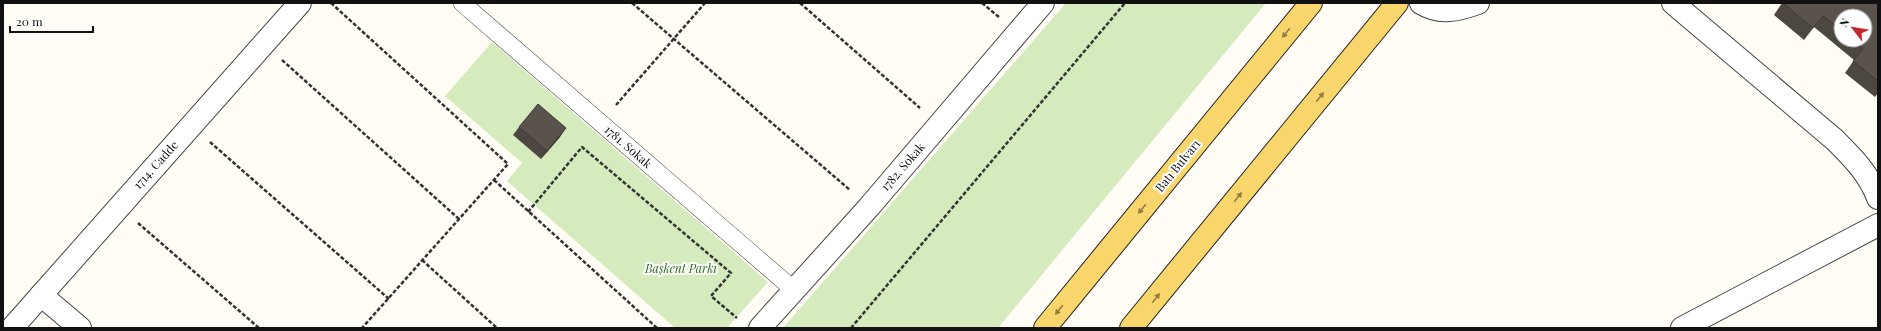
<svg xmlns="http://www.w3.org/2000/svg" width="1881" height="331" font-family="'Playfair Display',serif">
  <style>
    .green { fill: #d5ebbd }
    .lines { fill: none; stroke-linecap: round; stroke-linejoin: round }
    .pedestrian-casing { stroke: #444; stroke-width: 18 }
    .minor-casing { stroke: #444; stroke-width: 24 }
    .tertiary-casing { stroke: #444; stroke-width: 24 }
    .primary-casing { stroke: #222; stroke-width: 24 }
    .path { stroke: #333; stroke-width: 2.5; stroke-dasharray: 4 2; stroke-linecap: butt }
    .pedestrian { stroke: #fff; stroke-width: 17 }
    .minor { stroke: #fff; stroke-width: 22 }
    .tertiary { stroke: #fff; stroke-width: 22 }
    .primary { stroke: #f9d66b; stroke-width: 22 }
    .wall { fill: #4d4742; fill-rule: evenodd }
    .shaded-wall { fill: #3f3936 }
    .building { fill: #5a524d; stroke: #3f3936 }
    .oneway { fill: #917d42 }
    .labels { text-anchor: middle; stroke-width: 4; stroke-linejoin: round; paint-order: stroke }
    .street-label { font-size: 12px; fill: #111; stroke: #fff }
    .park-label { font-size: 12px; font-style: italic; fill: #2f6b1f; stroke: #fff }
  </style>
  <rect width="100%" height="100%" fill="#fffdf5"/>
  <g class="green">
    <path d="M1066,3H1266L998,328H783Z"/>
    <path d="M492,42L768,282L727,328H675L507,181L522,163L445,96Z"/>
  </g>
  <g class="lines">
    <g class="pedestrian-casing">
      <path id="pedestrian" d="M462,3L794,290"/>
    </g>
    <g class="minor-casing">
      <g id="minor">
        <path d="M1421,3C1440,15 1458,10 1478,3"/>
        <path d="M1673,3L1835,140C1853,158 1869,174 1878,198"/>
        <path d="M41,295L80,328"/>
        <path d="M760,328L869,207L1043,3"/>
      </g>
    </g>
    <g class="tertiary-casing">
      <g id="tertiary">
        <path d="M12,328L300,3"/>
        <path d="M1682,328L1878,225"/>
      </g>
    </g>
    <g class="primary-casing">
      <g id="primary">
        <path d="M1045,328L1311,3"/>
        <path d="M1131,328L1397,3"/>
      </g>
    </g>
    <g class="path">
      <path d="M331,3L508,164L362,328"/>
      <path d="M632,3L850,190"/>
      <path d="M800,3L920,108"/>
      <path d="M982,3L999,17"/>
      <path d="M282,60L459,219"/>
      <path d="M616,105L705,3"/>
      <path d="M210,142L389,299"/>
      <path d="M494,180L657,328"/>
      <path d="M528,212L582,147L731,273L711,296L737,318"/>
      <path d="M138,223L259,328"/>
      <path d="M422,260L497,328"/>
      <path d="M851,328L1125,3"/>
    </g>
    <use href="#pedestrian" class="pedestrian"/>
    <use href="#minor" class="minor"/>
    <use href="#tertiary" class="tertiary"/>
    <use href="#primary" class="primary"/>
  </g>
  <g class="wall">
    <path d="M1782,3H1878V93L1875,97L1845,73L1854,60L1814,27L1804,40L1774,15ZM1841,16L1865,40H1841Z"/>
    <path d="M519,127L560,137L541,159L513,135Z"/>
  </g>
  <path class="shaded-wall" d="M566,128L560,137L541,159L547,151Z"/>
  <g class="building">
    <path d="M1783,3H1878V81L1853,61L1863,49L1853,40H1865V16H1841V30L1823,16L1813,28Z"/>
    <path d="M538,104L566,128L547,151L519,127Z"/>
  </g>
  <defs><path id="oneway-solid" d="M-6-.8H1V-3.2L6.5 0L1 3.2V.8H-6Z"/></defs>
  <g class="oneway">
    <use href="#oneway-solid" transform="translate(1286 33) rotate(129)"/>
    <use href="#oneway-solid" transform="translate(1320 97) rotate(-51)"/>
    <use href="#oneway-solid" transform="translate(1238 197) rotate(-51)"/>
    <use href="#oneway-solid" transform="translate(1142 209) rotate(129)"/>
    <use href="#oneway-solid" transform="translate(1156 298) rotate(-51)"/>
    <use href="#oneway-solid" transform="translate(1059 310) rotate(129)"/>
  </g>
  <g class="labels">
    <g class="street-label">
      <text transform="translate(628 147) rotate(41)" y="4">1781. Sokak</text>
      <text transform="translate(156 165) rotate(-48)" y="4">1714. Cadde</text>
      <text transform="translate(1178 166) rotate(-51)" y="4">Batı Bulvarı</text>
      <text transform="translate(903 167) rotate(-49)" y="4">1782. Sokak</text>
    </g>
    <g class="park-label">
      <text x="681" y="273">Başkent Parkı</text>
    </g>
  </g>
  <rect width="1881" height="331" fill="none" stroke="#111111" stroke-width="8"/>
  <g transform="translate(1853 28) rotate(301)"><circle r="19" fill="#ffffff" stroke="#a0a0a0"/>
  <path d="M0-3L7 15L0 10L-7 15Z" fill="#c4262e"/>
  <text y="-6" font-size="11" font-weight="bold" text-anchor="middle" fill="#111111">N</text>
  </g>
  <path d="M10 26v6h83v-6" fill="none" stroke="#111111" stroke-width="2"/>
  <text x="16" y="26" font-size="12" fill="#111111" stroke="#ffffff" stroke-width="3" paint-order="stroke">20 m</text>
</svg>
